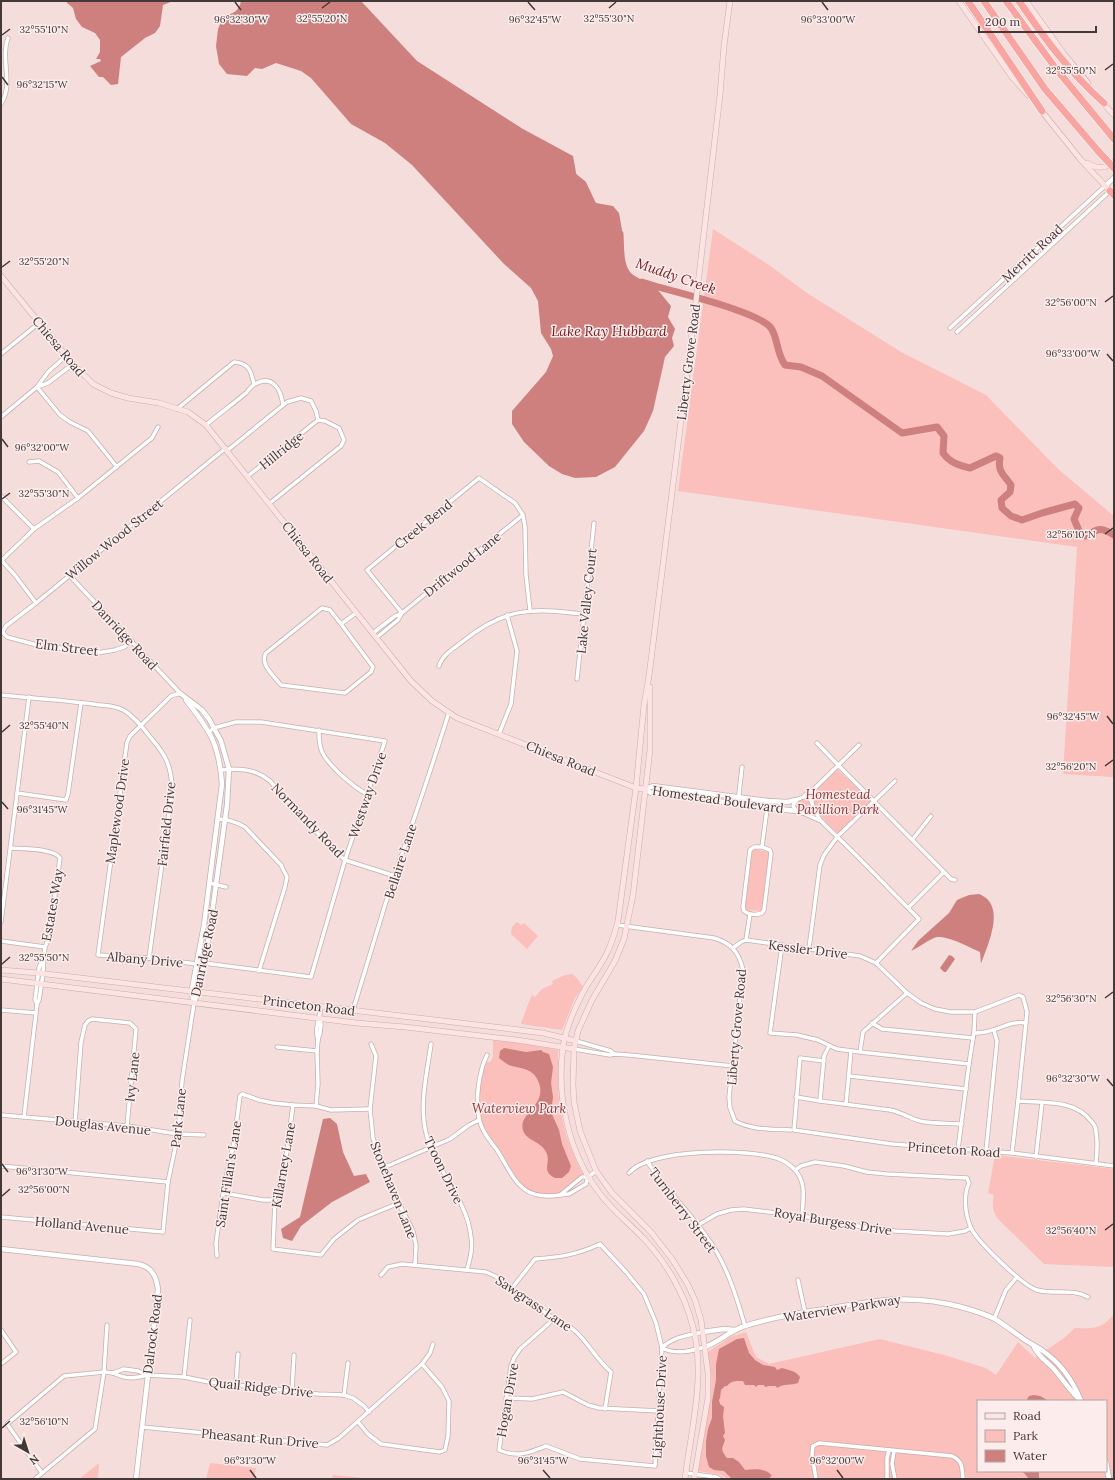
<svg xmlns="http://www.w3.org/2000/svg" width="1115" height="1480" font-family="Lora,serif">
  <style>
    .green { fill: #fbbfbc; fill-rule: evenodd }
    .water { fill: #cd807e }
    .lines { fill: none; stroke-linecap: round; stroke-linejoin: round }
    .river { stroke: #cd807e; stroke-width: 7 }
    .minor-casing { stroke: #c6afae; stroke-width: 5 }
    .tertiary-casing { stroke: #c6afae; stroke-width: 6 }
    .secondary-casing { stroke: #c6afae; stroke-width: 6 }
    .motorway-casing { stroke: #fff; stroke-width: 8 }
    .minor { stroke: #fff; stroke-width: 3.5 }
    .tertiary { stroke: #fff; stroke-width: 4.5 }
    .secondary { stroke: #fde4e3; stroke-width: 5 }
    .motorway { stroke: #f8a5a1; stroke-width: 7 }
    .motorway-bridge-casing { stroke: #fff; stroke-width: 8; stroke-linecap: butt }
    .motorway-bridge { stroke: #f8a5a1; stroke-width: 7 }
    .ticks { fill: none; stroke: #433939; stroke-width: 1.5 }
    .labels { text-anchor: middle; stroke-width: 3; stroke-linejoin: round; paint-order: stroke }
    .street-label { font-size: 13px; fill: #433939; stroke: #fcedec }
    .park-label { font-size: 13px; font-style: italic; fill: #913436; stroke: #fcedec }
    .water-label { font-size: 14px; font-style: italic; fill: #771b21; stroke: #fcedec }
    .ticks-label { font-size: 10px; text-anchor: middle; fill: #433939; stroke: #fcedec; stroke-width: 3; stroke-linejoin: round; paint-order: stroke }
  </style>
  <rect width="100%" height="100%" fill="#f5dddc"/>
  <g class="green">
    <path d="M713,229L769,265L807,293L901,352L986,395L1058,469L1114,516V777L1063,774L1077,547L678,491Z"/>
    <path d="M837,769L871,801L838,834C828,823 806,807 817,790C822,782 831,775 837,769Z"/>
    <path d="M807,798L810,802L811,807L808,811C802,811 798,811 796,806L797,801Z"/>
    <path d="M751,849L770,852L762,911L745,910Z"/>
    <path d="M517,922L522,925L524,923L538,936L527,949L511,934L512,927Z"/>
    <path d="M572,974L577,978L583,987L575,998L562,1030L521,1024L527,1007L532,995L535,997L542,989L553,984L552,981L565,975Z"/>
    <path d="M493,1040L526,1044L558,1050C559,1066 557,1081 559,1097C561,1124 570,1150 583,1174L560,1195L544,1197L521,1188L483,1129L477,1105L483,1062H490L493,1057Z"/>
    <path d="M995,1155L1114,1169V1267L1044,1264L998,1219C992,1210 992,1205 994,1195L988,1193Z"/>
    <path d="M1114,1314V1479H727L721,1475L698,1471L710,1398L708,1352L730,1337L746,1332L756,1357L769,1364L880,1339L944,1355L986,1368L996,1375L1018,1342L1035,1358L1064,1338L1075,1328C1093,1329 1102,1329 1114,1314ZM978,1401H1106V1471H978Z"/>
    <path d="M99,1463L98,1479H79Z"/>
    <path d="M210,1463L256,1468L254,1479H206Z"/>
    <path d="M333,1475L374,1479H332Z"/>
  </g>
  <g class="water">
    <path d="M65,1H173L163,5L160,26L155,33L145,38L121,57L118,84L111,85L103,77H99L90,66L101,61L100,59H96L100,52V40L95,33L82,27L76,19L73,8Z"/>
    <path d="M241,1H361L417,61L523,129L573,156L577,178L591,198L596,203L613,206L619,213L622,230L619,261L623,269L657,289L671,306L668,317L675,329L672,338L674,346L665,357L653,411L644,431L615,467L596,477L575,478L562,474L549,466L524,442L512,424V411L546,372L553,356L551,349L541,333L538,301L531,288L504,264L412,165L385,143L351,124L311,78L301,71L276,63L262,69L255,68L247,76L227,74L219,64L216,46L218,29L223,17C233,13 239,12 241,1Z"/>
    <path d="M979,894C1007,905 988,944 981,964L980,952C969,947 949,936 937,937C931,938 918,948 911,951L918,941L949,913L957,900L969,895Z"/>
    <path d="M949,955L952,956L955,959L946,972H944L940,968Z"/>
    <path d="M504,1048L526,1052L541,1050L543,1052L549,1054L553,1067L551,1083L553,1097L551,1112L559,1130L562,1144L571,1166L569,1172L562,1178H555C540,1170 552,1163 546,1152C541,1141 526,1141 523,1130C518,1113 547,1106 539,1083C534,1069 524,1069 512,1066C507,1065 503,1061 499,1058L500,1051Z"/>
    <path d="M330,1118L337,1124L343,1152L354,1176L366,1174L370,1182L332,1202L301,1226L292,1241L283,1238L281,1229L300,1217L323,1119Z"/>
    <path d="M744,1338L749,1353L755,1360L763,1365L775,1367L777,1370L782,1368C789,1370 796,1371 800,1377L798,1383C791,1386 784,1383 777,1388L776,1386H769L765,1387L764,1385H758L756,1387L754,1385H745L743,1381C736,1381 732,1380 727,1386H725L721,1390L720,1398L719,1400L720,1404L724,1407L723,1417L725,1433L723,1436L725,1440C721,1451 721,1449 727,1458H733L739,1462L745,1470C754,1469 767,1468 772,1476L770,1477V1479H732L724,1471L714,1470L709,1467L706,1456V1442L708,1429L712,1418V1402L716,1380V1364L719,1349L737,1339Z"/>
    <path d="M1034,1395L1040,1396L1049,1401H1026L1029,1396Z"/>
    <path d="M1020,1471H1039V1478L1029,1479L1024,1473Z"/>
  </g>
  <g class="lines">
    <g class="river">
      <path d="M570,177L573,176L583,184L592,203"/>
      <path d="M620,234C621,249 619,267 630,277"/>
      <path d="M642,282C667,291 757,310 771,328C778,338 776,352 785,365L801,367L822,376L902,433L937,427L944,436L943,453C950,463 959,465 970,468L996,456L1000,458C997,471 1004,475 1011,485L1010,492L1001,500L1002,508L1011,516L1022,520L1042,513L1075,504L1079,508L1074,519L1080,533L1086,536C1098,528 1101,527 1114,535"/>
    </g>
    <g class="minor-casing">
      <g id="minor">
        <path d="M1,104C14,84 0,58 8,38"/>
        <path d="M950,328L1105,186"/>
        <path d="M957,332L1110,191"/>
        <path d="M1,354L39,323"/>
        <path d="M66,356L48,372L37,387L48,383L73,364"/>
        <path d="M177,409L234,362C249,363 251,371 254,384"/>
        <path d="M1,417L37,387L60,415L70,422L88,431L117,467"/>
        <path d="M206,425C219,414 233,404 246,393C249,390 251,386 255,384C273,374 281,390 283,405"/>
        <path d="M228,450L287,402L301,398L311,401L316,411L318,420L248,476"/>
        <path d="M29,462L39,461L58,472L78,498"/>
        <path d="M1,496L34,529"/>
        <path d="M270,503L341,446L344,440L339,428L325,421L318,420"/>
        <path d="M523,515L402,613L367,570L479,478L515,503L523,515L525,527L526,575L530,610"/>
        <path d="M1,560L14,574L36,603"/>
        <path d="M1,561L34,529L78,498L152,438L158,427"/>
        <path d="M70,576L181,694"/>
        <path d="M341,624L373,667L371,672L345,693L281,685C274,676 259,664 266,653L322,608L330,610L341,624L356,613"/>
        <path d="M373,633L395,616L402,613L398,620L376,638"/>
        <path d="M132,641L124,647L115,650L97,653L37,645L7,637L4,634L3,631L6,626L36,603L226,448"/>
        <path d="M439,666C442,655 453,649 462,642C505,607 531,608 584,614"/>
        <path d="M577,679L594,523"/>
        <path d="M181,694H177L171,696L130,736L127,742L98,955L149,958L197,964L204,963L311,977L345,860L385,741L261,722H236L214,728L209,732"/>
        <path d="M1,695C32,698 62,700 93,704C103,706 114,705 123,710C134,716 143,728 151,738C166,755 172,767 172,791L149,958"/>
        <path d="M319,730C319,737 319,743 321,749C325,763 353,787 367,794"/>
        <path d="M499,734L511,704L517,651L507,615"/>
        <path d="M817,743L838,765L951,879L955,880"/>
        <path d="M221,770C239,768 256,769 270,781L333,850L345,860L395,876"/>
        <path d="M815,788L859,745"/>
        <path d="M17,793L66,800L68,794L81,703"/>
        <path d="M804,796L815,788L812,801"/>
        <path d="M738,803L742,767"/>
        <path d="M805,814L821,821C818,817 816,813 814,809C809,796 811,793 796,800L793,806L796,811C804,814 809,816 813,807"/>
        <path d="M218,819C228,819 236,822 245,827L281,865L287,877L285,887L259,971"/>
        <path d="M821,821L856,855L919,919L876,963"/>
        <path d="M912,840L931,816"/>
        <path d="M762,847L770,850L771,853L764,910L762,913C756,915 749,915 744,911L743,907L750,850L754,847H762L768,801"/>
        <path d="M11,848C22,849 54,848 60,858L49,938L45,947L44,955"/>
        <path d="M210,883L226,887"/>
        <path d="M908,908L944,872"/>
        <path d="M1,922L29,697"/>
        <path d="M617,925L714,938C731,943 739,952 743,970L729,1097L730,1108L735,1121C752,1130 771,1129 791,1130"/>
        <path d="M746,940L750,914"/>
        <path d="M1,941L45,947"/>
        <path d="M782,945L770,1033L797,1035L818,1040L837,1049L860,1052L863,1032L907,993"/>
        <path d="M733,948L741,942L746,940L860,956L876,963L907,993L921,1003L935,1009L951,1012H975L1019,995L1023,997L1027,1012L1018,1101"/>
        <path d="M809,948L820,865L824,855L838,836L895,781"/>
        <path d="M1,1010L36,1013"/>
        <path d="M353,1010C364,975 374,940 385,905C406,841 429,777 449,712"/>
        <path d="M320,1018C322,1026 321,1032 318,1040C314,1029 320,1018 321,1007"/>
        <path d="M872,1023L882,1029L973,1038"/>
        <path d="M974,1033C995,1034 1007,1020 1026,1023"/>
        <path d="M576,1041L611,1051L614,1054"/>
        <path d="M371,1044L376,1056L370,1109L373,1138L387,1180L413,1231L416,1245L415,1265"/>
        <path d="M431,1044C427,1073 419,1104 426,1133C435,1170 467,1198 471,1237C473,1248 470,1259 467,1270"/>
        <path d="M829,1046L824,1056L820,1101L890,1110C901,1112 909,1118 920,1121C933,1124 948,1123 962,1124"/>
        <path d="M277,1047L317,1051"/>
        <path d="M574,1049L610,1055L614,1054L629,1055L733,1066"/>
        <path d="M860,1052L969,1064L958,1149"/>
        <path d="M487,1055C479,1071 475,1100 479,1118C481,1130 490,1141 497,1150C515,1179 520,1201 560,1195"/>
        <path d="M824,1061L800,1058L794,1130L892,1144L1012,1153L1114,1166"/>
        <path d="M969,1064L974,1032L975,1012"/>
        <path d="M849,1076L966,1089"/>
        <path d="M796,1097L820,1101"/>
        <path d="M846,1104L851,1051"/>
        <path d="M293,1105L286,1158L275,1200L273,1249L321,1255L334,1239L358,1220L399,1203"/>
        <path d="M316,1106L318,1084L317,1051L318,1040"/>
        <path d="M1,1115L127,1126L178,1134L204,1135"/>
        <path d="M24,1117L37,1004L39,1000L43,974L44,955L39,968L35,1000L37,1004"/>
        <path d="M75,1123L81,1042L85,1025L88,1021L92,1019L130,1023L136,1029L127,1126"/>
        <path d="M986,1151L997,1041L994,1031"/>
        <path d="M1012,1153L1018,1101C1042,1103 1075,1099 1091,1121C1094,1124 1096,1127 1096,1132C1098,1142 1097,1153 1096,1163"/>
        <path d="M1036,1157L1042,1103"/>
        <path d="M647,1161C664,1188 688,1210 706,1236C726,1262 736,1295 745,1326"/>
        <path d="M1,1166L168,1182"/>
        <path d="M383,1168L450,1139L469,1125L479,1120"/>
        <path d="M795,1170L801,1166L815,1162L844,1166L867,1172L887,1174L967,1178L969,1183C963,1196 965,1214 971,1228C977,1241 1023,1286 1037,1290C1054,1295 1072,1288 1088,1297"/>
        <path d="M629,1173C649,1148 750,1148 779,1159C785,1161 790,1165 794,1169C807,1182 803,1199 802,1216"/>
        <path d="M588,1177L586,1184L569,1194L560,1195L582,1177H588L596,1171"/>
        <path d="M224,1193L263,1200H275"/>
        <path d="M1,1217L163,1232L168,1182L178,1134L182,1081L194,1003"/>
        <path d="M698,1225L717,1214L731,1210L744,1209L802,1216L863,1227L895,1231L948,1234L965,1231L971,1228"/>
        <path d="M217,1256L216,1243L224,1187L234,1142L240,1096L242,1094L259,1100L273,1103L293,1105L316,1106L331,1110L370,1109"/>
        <path d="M381,1275L388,1267L402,1264L486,1272L495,1276L554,1319C584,1329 589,1353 611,1372L605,1409"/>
        <path d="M798,1280L805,1312"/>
        <path d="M512,1288L535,1259C561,1257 576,1255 600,1244L626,1272L644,1294L656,1323L662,1348L655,1466L580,1459L546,1446C528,1453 518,1458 499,1450L511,1366L514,1358L520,1349L554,1319"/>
        <path d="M994,1319L1006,1290L1017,1277"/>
        <path d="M1,1330L16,1352L1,1364"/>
        <path d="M703,1332C689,1335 672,1337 662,1348C676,1355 691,1351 705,1347"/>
        <path d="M147,1375C133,1379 126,1379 113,1373L124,1369L138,1371L147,1375L184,1377L209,1382L318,1394L344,1395L353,1398L364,1406L369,1412"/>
        <path d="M184,1377L190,1320"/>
        <path d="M236,1384L238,1354"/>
        <path d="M292,1390L294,1355"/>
        <path d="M344,1395L348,1363"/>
        <path d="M506,1398L532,1399L563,1392L588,1405L599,1408L659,1411"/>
        <path d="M358,1422L368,1434L381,1444L440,1452L445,1450L448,1436L449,1401L442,1387L422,1364"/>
        <path d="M142,1427L327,1445L339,1438L422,1364L430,1353L433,1344"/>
        <path d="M894,1451L892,1464L895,1479"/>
        <path d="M42,1473L7,1424L64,1376L104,1372L113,1373"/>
        <path d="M686,1473L716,1477L720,1479"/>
        <path d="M35,1479L95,1429L104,1372L107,1325"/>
        <path d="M816,1479L812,1455L813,1446L819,1443L952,1456C963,1461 962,1468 963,1479"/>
        <path d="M887,1479V1458L889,1450"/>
      </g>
    </g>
    <g class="tertiary-casing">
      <g id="tertiary">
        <path d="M1105,186L1114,178"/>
        <path d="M181,694L202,710L209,719L221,741L229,769L227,805L208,942L198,990L194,1003"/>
        <path d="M186,700C210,731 219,743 222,784L204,925L192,989L193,1000"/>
        <path d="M646,789L651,793L796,811"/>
        <path d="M646,789L653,786L768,801L787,802L796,800"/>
        <path d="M1,1249L138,1264C152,1267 156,1276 158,1289L136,1479"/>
        <path d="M703,1332L724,1329L735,1330"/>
        <path d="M705,1347C719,1342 731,1330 745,1326C773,1317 803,1312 832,1308C879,1300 913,1294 961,1307C972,1310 985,1314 995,1319C1006,1326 1015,1333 1025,1340C1031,1344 1038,1347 1043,1351C1062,1364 1073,1381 1081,1401"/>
        <path d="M1034,1347C1039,1357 1045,1360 1053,1368C1062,1378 1069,1390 1079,1399"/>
        <path d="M1106,1462L1109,1479"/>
      </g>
    </g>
    <g class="secondary-casing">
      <g id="secondary">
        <path d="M959,1L1012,77L1028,95"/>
        <path d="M1026,1L1064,54L1088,83"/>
        <path d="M1101,101L1114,115"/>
        <path d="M1040,109L1081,160L1110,191"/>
        <path d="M1087,163C1097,169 1105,169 1114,162"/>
        <path d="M1,276L73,364L93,384L111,393L128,398L159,403L188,412L206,425L411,681L432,701L457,718L636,788L646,789"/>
        <path d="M650,687V750L633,895L624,939L615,961L592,1000L578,1031L574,1049L573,1085L574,1102L580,1131L596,1171L612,1193L651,1232L672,1259L687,1283L695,1300L701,1320L708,1373V1398L694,1479"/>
        <path d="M1,970L38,973L503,1028L543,1033L576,1041"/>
        <path d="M1,979L356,1023L405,1027L517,1040L574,1049"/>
        <path d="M685,1479C691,1429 706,1377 693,1327C685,1295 667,1263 644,1239C630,1224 613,1211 601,1195C569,1155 556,1098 563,1047C566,1027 576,1005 586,987C593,976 601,965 607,953C612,943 615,932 618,921L636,788L644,705L649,676L696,301L720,95L724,46L730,1"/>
      </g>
    </g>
    <g class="motorway-casing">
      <g id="motorway">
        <path d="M968,1L1042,111"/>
        <path d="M984,1L1045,89L1099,152"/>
        <path d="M1006,1L1057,70L1114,139"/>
        <path d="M1019,1C1045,39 1069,72 1104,103"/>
        <path d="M1110,191L1114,195"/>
      </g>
    </g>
    <use href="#minor" class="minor"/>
    <use href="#tertiary" class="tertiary"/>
    <use href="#secondary" class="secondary"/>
    <use href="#motorway" class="motorway"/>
    <g class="motorway-bridge-casing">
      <path id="motorway-bridge" d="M1099,152L1114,168"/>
    </g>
    <use href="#motorway-bridge" class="motorway-bridge"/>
  </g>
  <path class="ticks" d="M235,2L241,10M528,2L535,10M822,2L828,10M322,8L330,2M609,8L616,2M2,35L10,29M1105,70L1113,64M2,77L8,85M2,267L10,261M1105,302L1113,296M1107,354L1113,361M2,439L8,447M2,499L10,493M1105,534L1113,528M1107,716L1113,724M2,732L10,725M1105,766L1113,760M2,802L8,809M2,964L10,957M1105,998L1113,992M1107,1079L1113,1086M2,1164L8,1172M2,1196L10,1189M1105,1230L1113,1224M2,1428L10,1421M250,1470L256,1478M543,1470L550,1478M837,1470L843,1478"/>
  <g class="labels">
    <g class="street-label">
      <text transform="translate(1032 253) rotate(-43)" y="5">Merritt Road</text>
      <text transform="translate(59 346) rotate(50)" y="5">Chiesa Road</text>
      <text transform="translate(688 362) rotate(-83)" y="5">Liberty Grove Road</text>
      <text transform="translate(281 450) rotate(-39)" y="5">Hillridge</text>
      <text transform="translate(423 524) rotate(-39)" y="5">Creek Bend</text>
      <text transform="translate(114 539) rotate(-39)" y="5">Willow Wood Street</text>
      <text transform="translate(308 552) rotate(52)" y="5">Chiesa Road</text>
      <text transform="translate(462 564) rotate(-39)" y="5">Driftwood Lane</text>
      <text transform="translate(586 601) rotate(-84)" y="5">Lake Valley Court</text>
      <text transform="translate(125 635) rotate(47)" y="5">Danridge Road</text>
      <text transform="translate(67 647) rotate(7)" y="5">Elm Street</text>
      <text transform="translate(561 758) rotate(22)" y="5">Chiesa Road</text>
      <text transform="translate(367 795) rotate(-71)" y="5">Westway Drive</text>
      <text transform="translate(718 799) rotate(8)" y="5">Homestead Boulevard</text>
      <text transform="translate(117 811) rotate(-82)" y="5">Maplewood Drive</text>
      <text transform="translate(308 820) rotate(46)" y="5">Normandy Road</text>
      <text transform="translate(166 824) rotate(-84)" y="5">Fairfield Drive</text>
      <text transform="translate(400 861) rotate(-72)" y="5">Bellaire Lane</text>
      <text transform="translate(52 905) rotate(-80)" y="5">Estates Way</text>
      <text transform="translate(808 949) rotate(7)" y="5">Kessler Drive</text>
      <text transform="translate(204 953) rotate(-78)" y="5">Danridge Road</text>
      <text transform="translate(145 959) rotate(5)" y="5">Albany Drive</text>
      <text transform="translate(309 1005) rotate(7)" y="5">Princeton Road</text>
      <text transform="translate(736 1027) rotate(-85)" y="5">Liberty Grove Road</text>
      <text transform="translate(132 1077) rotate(-84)" y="5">Ivy Lane</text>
      <text transform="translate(178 1118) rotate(-84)" y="5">Park Lane</text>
      <text transform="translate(103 1125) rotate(6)" y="5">Douglas Avenue</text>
      <text transform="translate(954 1149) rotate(4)" y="5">Princeton Road</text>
      <text transform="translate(283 1165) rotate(-80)" y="5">Killarney Lane</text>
      <text transform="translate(444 1170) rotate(64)" y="5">Troon Drive</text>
      <text transform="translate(228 1174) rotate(-81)" y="5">Saint Fillan's Lane</text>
      <text transform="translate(394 1190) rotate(68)" y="5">Stonehaven Lane</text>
      <text transform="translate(683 1210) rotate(53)" y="5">Turnberry Street</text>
      <text transform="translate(833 1221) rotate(9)" y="5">Royal Burgess Drive</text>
      <text transform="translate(82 1225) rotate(5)" y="5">Holland Avenue</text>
      <text transform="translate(534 1303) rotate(34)" y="5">Sawgrass Lane</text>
      <text transform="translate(842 1308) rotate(-9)" y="5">Waterview Parkway</text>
      <text transform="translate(152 1334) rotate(-83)" y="5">Dalrock Road</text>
      <text transform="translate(261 1387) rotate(6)" y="5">Quail Ridge Drive</text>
      <text transform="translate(507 1400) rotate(-80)" y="5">Hogan Drive</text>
      <text transform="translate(659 1407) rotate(-87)" y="5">Lighthouse Drive</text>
      <text transform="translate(260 1438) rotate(5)" y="5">Pheasant Run Drive</text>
    </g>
    <g class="park-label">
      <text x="838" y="799">Homestead<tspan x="838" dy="15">Pavillion Park</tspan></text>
      <text x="519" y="1113">Waterview Park</text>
    </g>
    <g class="water-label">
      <text transform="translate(676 276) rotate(19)" y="5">Muddy Creek</text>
      <text x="609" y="336">Lake Ray Hubbard</text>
    </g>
  </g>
  <g class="ticks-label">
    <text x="609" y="22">32°55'30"N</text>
    <text x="322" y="22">32°55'20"N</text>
    <text x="241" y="23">96°32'30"W</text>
    <text x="535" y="23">96°32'45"W</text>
    <text x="828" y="23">96°33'00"W</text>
    <text x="44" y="33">32°55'10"N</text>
    <text x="1071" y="74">32°55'50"N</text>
    <text x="42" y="88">96°32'15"W</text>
    <text x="44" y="265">32°55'20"N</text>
    <text x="1071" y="306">32°56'00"N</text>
    <text x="1073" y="357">96°33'00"W</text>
    <text x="42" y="451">96°32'00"W</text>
    <text x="44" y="497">32°55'30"N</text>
    <text x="1071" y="538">32°56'10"N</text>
    <text x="1073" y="720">96°32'45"W</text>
    <text x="44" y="729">32°55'40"N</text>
    <text x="1071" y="770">32°56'20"N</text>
    <text x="42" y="813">96°31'45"W</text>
    <text x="44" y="961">32°55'50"N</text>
    <text x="1071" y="1002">32°56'30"N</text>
    <text x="1073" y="1082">96°32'30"W</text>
    <text x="42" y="1175">96°31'30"W</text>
    <text x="44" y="1193">32°56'00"N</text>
    <text x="1071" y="1234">32°56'40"N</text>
    <text x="44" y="1425">32°56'10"N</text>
    <text x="250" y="1464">96°31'30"W</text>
    <text x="543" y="1464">96°31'45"W</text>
    <text x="837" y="1464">96°32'00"W</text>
  </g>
  <rect width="1115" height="1480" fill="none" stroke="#433939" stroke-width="4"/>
  <rect x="977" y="1400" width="130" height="72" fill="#fcedec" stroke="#b2a5a4"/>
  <rect x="985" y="1413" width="20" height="6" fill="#fde4e3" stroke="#b2a5a4"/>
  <text x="1013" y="1420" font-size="12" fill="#433939">Road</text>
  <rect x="985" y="1430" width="20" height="12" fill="#fbbfbc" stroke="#b2a5a4"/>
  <text x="1013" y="1440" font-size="12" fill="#433939">Park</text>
  <rect x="985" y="1450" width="20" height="12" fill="#cd807e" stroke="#b2a5a4"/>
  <text x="1013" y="1460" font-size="12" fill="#433939">Water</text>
  <g transform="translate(28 1452) rotate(141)" stroke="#fcedec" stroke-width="3" paint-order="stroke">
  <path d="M0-3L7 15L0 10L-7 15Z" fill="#433939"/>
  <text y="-6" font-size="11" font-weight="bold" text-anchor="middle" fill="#433939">N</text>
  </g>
  <path d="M979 26v6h117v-6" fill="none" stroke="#433939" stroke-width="2"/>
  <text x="985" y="26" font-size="12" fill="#433939" stroke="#fcedec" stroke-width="3" paint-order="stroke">200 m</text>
</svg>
